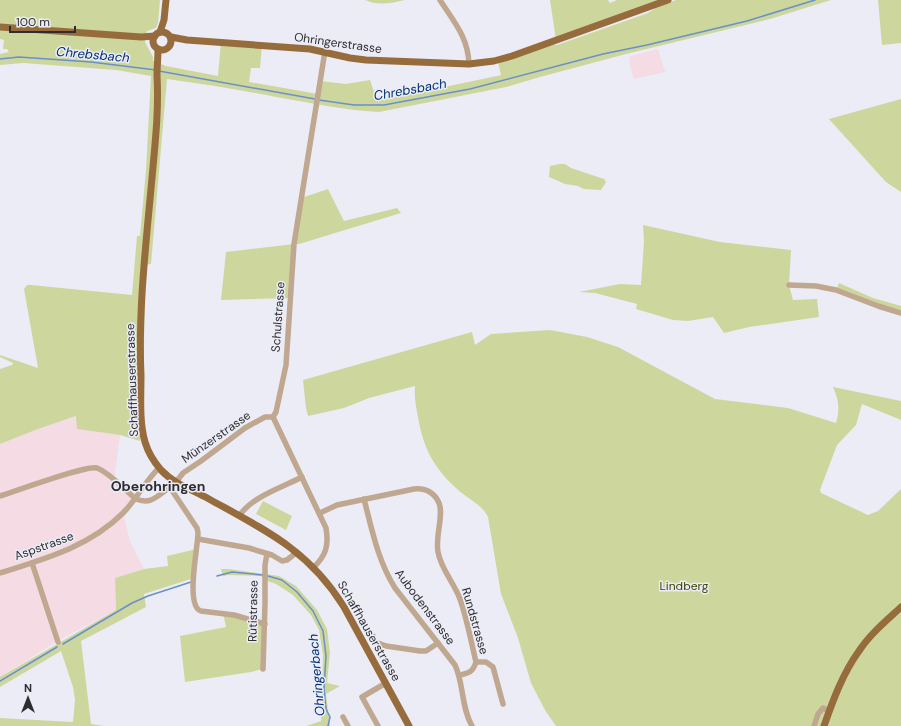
<svg xmlns="http://www.w3.org/2000/svg" width="901" height="726" font-family="'DM Sans',sans-serif">
  <style>
    .industrial { fill: #f4dbe4 }
    .green { fill: #cdd79d }
    .lines { fill: none; stroke-linecap: round; stroke-linejoin: round }
    .stream { stroke: #6990ca; stroke-width: 1.5 }
    .minor { stroke: #c0a78f; stroke-width: 5.5 }
    .major { stroke: #976c3d; stroke-width: 7 }
    .labels { text-anchor: middle; stroke-width: 3; stroke-linejoin: round; paint-order: stroke }
    .street-label { font-size: 12px; fill: #2d2d31; stroke: #ebecf6 }
    .park-label { font-size: 12px; fill: #393f04; stroke: #ebecf6 }
    .water-label { font-size: 13px; font-style: italic; fill: #003075; stroke: #ebecf6 }
    .quarter-label { font-size: 14px; font-weight: bold; fill: #2d2d31; stroke: #ebecf6 }
  </style>
  <rect width="100%" height="100%" fill="#ebecf6"/>
  <g class="industrial">
    <path d="M658,49L665,72L634,79L631,69L629,57L631,56Z"/>
    <path d="M77,416V429L120,435L114,480L136,499L123,513L130,541L144,569L115,578L116,610L59,640L0,677V444L38,429Z"/>
  </g>
  <g class="green">
    <path d="M0,0H160L158,23L156,28L147,31L145,42L153,57V61L166,66L218,76L221,42L262,45L260,68H251L249,82L318,94L320,81L346,84L370,80L377,101L497,76L501,75L498,62L551,44L557,45L648,13L657,7L676,0H831L770,19L626,54L540,77L506,87L379,112C344,110 310,103 276,97C240,90 204,84 167,79L151,264L145,265L143,428L140,441L120,435L77,429L76,416L38,429L0,444V369L12,365L13,363L0,357V355L38,368L24,289L27,285H31L132,295L137,236H140L146,170L151,76L116,70L23,63L0,65V54L9,52L7,49H3L4,40L0,39Z"/>
    <path d="M365,0H405C392,3 377,6 365,0Z"/>
    <path d="M550,0H608L610,3L617,0H668L556,40Z"/>
    <path d="M878,0H901V43L882,45Z"/>
    <path d="M901,99V192L886,182L829,119Z"/>
    <path d="M560,164H565L571,168L604,179L606,182L601,190L584,189L578,186L565,184L549,177L550,166Z"/>
    <path d="M328,189L344,221L397,208L401,213L299,244H294L290,298L221,300L226,252L294,244L301,198Z"/>
    <path d="M643,225L720,242L791,250L789,285L793,300L817,299L819,317L749,327L724,333L713,317L688,321L673,320L636,309L637,304L595,293L579,292L620,284L641,285L644,242Z"/>
    <path d="M839,283L873,298L901,306V313L836,290Z"/>
    <path d="M550,330L587,337L618,347L715,399L788,408L836,423C840,410 839,400 833,387L901,401V420L862,404L856,425L837,445L820,490L821,493L868,515L878,511L901,489V726H556L545,710L531,683L518,638L501,594L488,517C482,504 466,498 456,488C433,467 423,447 418,417C416,406 414,397 415,386L369,398L344,408L308,416L306,408L303,380L472,332L475,345L491,334Z"/>
    <path d="M263,501L292,516L286,530L256,514Z"/>
    <path d="M197,549L194,578L144,594L146,607L81,641L91,724L104,726H0V718L73,722L75,700L73,687L61,651L0,687V677L116,610L115,578L144,569L168,566L167,556Z"/>
    <path d="M221,569H228L279,576L296,586L317,610L327,629L330,653L327,683L340,686L326,694L330,726H306L321,721L323,655L319,630L311,615L293,595L276,584L265,580L261,576L228,575L223,576Z"/>
    <path d="M223,613L265,624L263,669L251,672L185,682L180,636L226,627Z"/>
  </g>
  <g class="lines">
    <g class="stream">
      <path d="M0,59L19,57L91,62L156,70"/>
      <path d="M159,71L315,99"/>
      <path d="M319,100L354,105H384L470,89L603,54L647,45L747,21L815,0"/>
      <path d="M217,576L232,572L263,575"/>
      <path d="M268,576L282,580L297,592L313,611L323,631L326,656L324,689L326,709L330,717L328,726"/>
      <path d="M63,644L132,603L148,596L191,582"/>
      <path d="M0,681L57,647"/>
    </g>
    <g class="minor">
      <path d="M440,0C454,22 468,37 469,64"/>
      <path d="M789,285L816,286L836,290L878,306L901,313"/>
      <path d="M176,482L183,473L201,461L245,428L265,417H273"/>
      <path d="M0,496C16,491 86,465 97,468C110,473 125,490 136,499C151,505 157,496 169,488L171,489L197,528L198,533C198,547 185,606 201,611L234,615L265,624"/>
      <path d="M364,499C372,530 378,561 395,588L455,665C464,684 461,707 472,726"/>
      <path d="M320,513L337,505L414,489C425,488 434,492 439,503C444,515 435,536 438,552C441,569 454,583 460,599C467,619 471,641 476,662C473,672 469,673 460,675"/>
      <path d="M239,516C253,496 281,488 302,477"/>
      <path d="M198,539L249,548L272,555L282,561L287,560L297,552"/>
      <path d="M32,563L58,642"/>
      <path d="M314,567C326,555 329,546 326,528L273,417L276,412L286,365L294,244L325,51"/>
      <path d="M0,573C44,559 89,547 123,513C137,499 145,481 159,468"/>
      <path d="M373,636V641L386,646L420,651H426L438,643"/>
      <path d="M476,662H486L493,667L503,704"/>
      <path d="M263,669L265,603V565L267,554"/>
      <path d="M343,717L348,726"/>
      <path d="M378,726L362,697L386,683"/>
      <path d="M814,726L818,714L823,708L829,711"/>
    </g>
    <g class="major">
      <path d="M0,27L141,37L155,36"/>
      <circle cx="162" cy="41" r="9"/>
      <path d="M160,32L164,20L166,0"/>
      <path d="M171,37L187,40L310,49L350,58L366,60L469,64L494,61L512,56L668,0"/>
      <path d="M158,49C158,58 157,67 157,76C159,110 155,144 152,178C146,244 138,310 141,376C141,397 139,421 145,442C148,452 154,462 161,470C174,484 193,490 209,499C265,530 309,550 344,607L409,726"/>
      <path d="M824,726C833,700 843,673 859,651C870,634 886,621 901,607"/>
    </g>
  </g>
  <g class="labels">
    <g class="street-label">
      <text transform="translate(338 43) rotate(8)" y="4">Ohringerstrasse</text>
      <text transform="translate(278 317) rotate(-86)" y="4">Schulstrasse</text>
      <text transform="translate(132 380) rotate(-92)" y="4">Schaffhauserstrasse</text>
      <text transform="translate(216 437) rotate(-35)" y="4">Münzerstrasse</text>
      <text transform="translate(44 546) rotate(-20)" y="4">Aspstrasse</text>
      <text transform="translate(425 607) rotate(53)" y="4">Aubodenstrasse</text>
      <text transform="translate(253 611) rotate(-89)" y="4">Rütistrasse</text>
      <text transform="translate(475 621) rotate(74)" y="4">Rundstrasse</text>
      <text transform="translate(369 631) rotate(60)" y="4">Schaffhauserstrasse</text>
    </g>
    <g class="park-label">
      <text x="684" y="590">Lindberg</text>
    </g>
    <g class="water-label">
      <text transform="translate(93 54) rotate(5)" y="5">Chrebsbach</text>
      <text transform="translate(410 89) rotate(-10)" y="5">Chrebsbach</text>
      <text transform="translate(316 675) rotate(-95)" y="5">Ohringerbach</text>
    </g>
    <g class="quarter-label">
      <text x="158" y="491">Oberohringen</text>
    </g>
  </g>
  <g transform="translate(28 698)" stroke="#ebecf6" stroke-width="3" paint-order="stroke">
  <path d="M0-3L7 15L0 10L-7 15Z" fill="#2d2d31"/>
  <text y="-6" font-size="11" font-weight="bold" text-anchor="middle" fill="#2d2d31">N</text>
  </g>
  <path d="M10 26v6h65v-6" fill="none" stroke="#2d2d31" stroke-width="2"/>
  <text x="16" y="26" font-size="12" fill="#2d2d31" stroke="#ebecf6" stroke-width="3" paint-order="stroke">100 m</text>
</svg>
